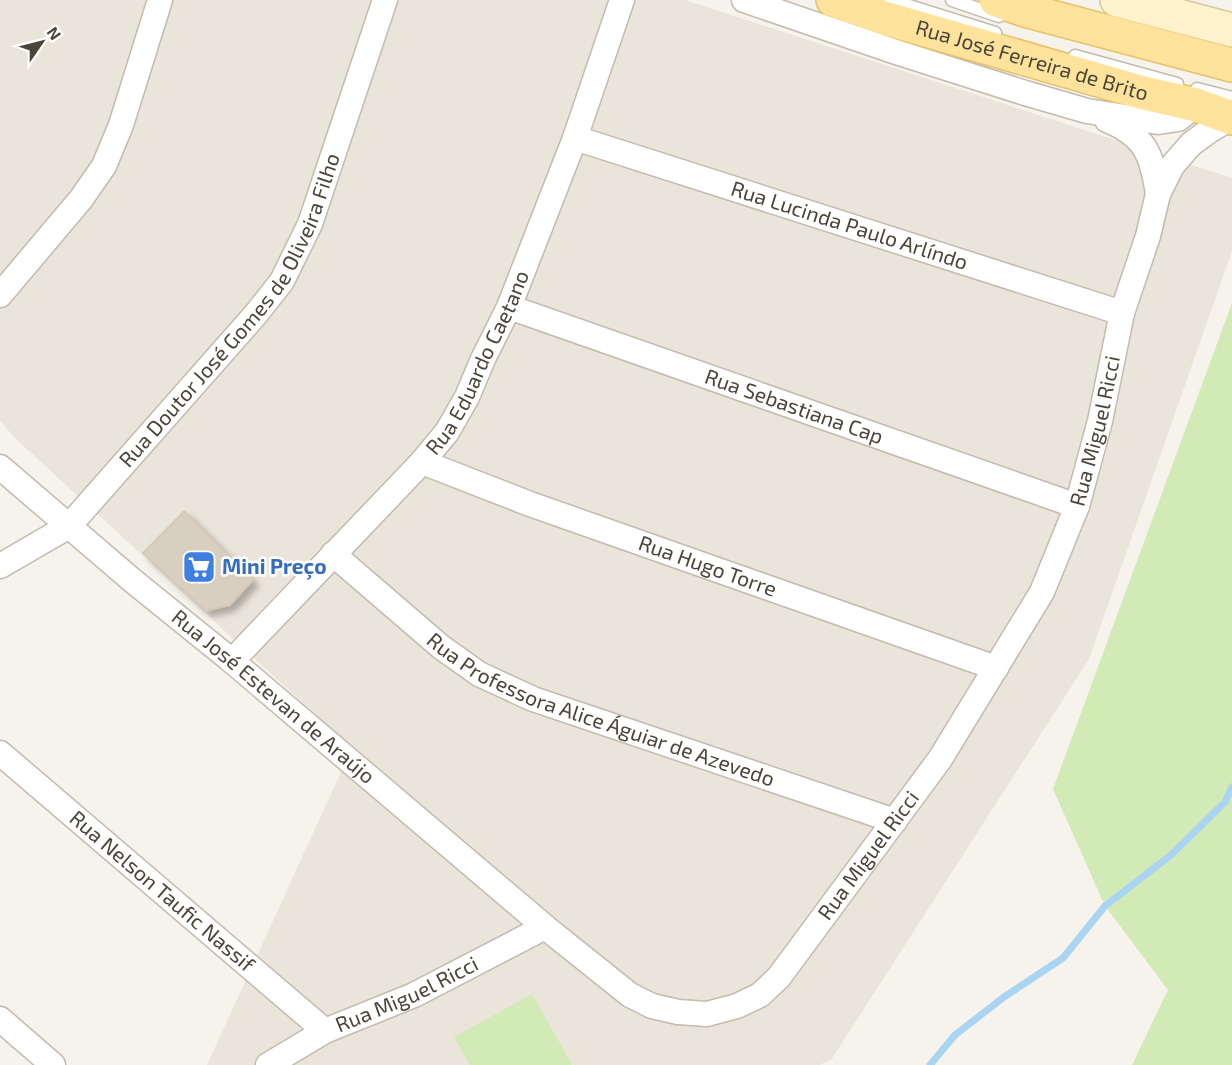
<svg xmlns="http://www.w3.org/2000/svg" width="1232" height="1065" font-family="'Exo 2',sans-serif">
  <style>
    .residential { fill: #eae5da }
    .green { fill: #d2eab5 }
    .lines { fill: none; stroke-linecap: round; stroke-linejoin: round }
    .stream { stroke: #a9d4f2; stroke-width: 7 }
    .building { fill: #d8cfc1; stroke: #d3c7b4; stroke-width: 1.5; filter: url(#shadow) }
    .lane-casing { stroke: #c2bbae; stroke-width: 15 }
    .street-casing { stroke: #c2bbae; stroke-width: 27 }
    .secondary-casing { stroke: #d6c79b; stroke-width: 36 }
    .primary-casing { stroke: #e6c16a; stroke-width: 36 }
    .lane { stroke: #fff; stroke-width: 12 }
    .street { stroke: #fff; stroke-width: 24 }
    .secondary { stroke: #fff3cd; stroke-width: 33 }
    .primary { stroke: #ffe39c; stroke-width: 33 }
    .labels { text-anchor: middle; stroke-width: 5; stroke-linejoin: round; paint-order: stroke }
    .street-label { font-size: 21px; fill: #4b4439; stroke: #fff }
    .shop-label { font-size: 21px; font-weight: bold; fill: #366cbe; stroke: #fff; text-anchor: start }
  </style>
  <defs>
    <filter id="shadow"><feDropShadow dx="5.5" dy="5.5" stdDeviation="3" flood-color="#0004"/></filter>
  </defs>
  <rect width="100%" height="100%" fill="#f6f3ec"/>
  <path class="residential" d="M0,0H685L1232,178V251L1089,659L831,1060L819,1065H207L352,748L16,439L0,421Z"/>
  <g class="green">
    <path d="M1232,303V1065H1132L1168,990L1105,906L1053,789Z"/>
    <path d="M532,994L572,1065H470L454,1037Z"/>
  </g>
  <g class="lines">
    <path class="stream" d="M930,1065L955,1035L1004,997L1063,958L1105,906L1171,855L1225,802L1232,787"/>
  </g>
  <path class="building" d="M184,511L253,580L230,605L206,611L143,553Z"/>
  <g class="lines">
    <g class="lane-casing">
      <g id="lane">
        <path d="M890,0L995,33"/>
        <path d="M952,0L999,16"/>
        <path d="M1075,56L1177,84"/>
        <path d="M1197,89L1232,98"/>
      </g>
    </g>
    <g class="street-casing">
      <g id="street">
        <path d="M744,0L896,52L1025,93L1087,111L1158,122L1178,119L1196,105"/>
        <path d="M1107,120C1146,136 1152,155 1158,194"/>
        <path id="s1" d="M575,138L1122,313"/>
        <path d="M0,295L81,199L104,166L121,125L160,0"/>
        <path id="s2" d="M509,307L1077,506"/>
        <path id="s3" d="M422,462L530,504L996,668"/>
        <path id="s4" d="M0,467L133,581L232,661L545,927L630,995L652,1006L678,1012L707,1014L737,1006L760,995L779,977L940,759L1042,592L1077,506L1100,421L1122,313L1148,236L1158,194L1172,166L1191,144L1209,131L1231,118"/>
        <path id="s5" d="M333,554L441,647L479,674L533,699L895,821"/>
        <path id="s6" d="M0,566L69,526L256,314L282,281L310,224L385,0"/>
        <path id="s7" d="M232,661L422,462L447,432L467,397L483,359L509,307L575,138L622,0"/>
        <path id="s8" d="M0,753L325,1031"/>
        <path d="M0,1019L53,1065"/>
        <path id="s9" d="M268,1065L325,1031L414,995L545,927"/>
      </g>
    </g>
    <g class="secondary-casing">
      <path id="secondary" d="M1117,0L1232,30"/>
    </g>
    <g class="primary-casing">
      <g id="primary">
        <path id="s10" d="M833,0L881,17L1140,92L1196,105L1232,118"/>
        <path d="M996,0L1025,10L1232,65"/>
      </g>
    </g>
    <use href="#lane" class="lane"/>
    <use href="#street" class="street"/>
    <use href="#secondary" class="secondary"/>
    <use href="#primary" class="primary"/>
  </g>
  <defs>
    <g id="supermarket-square" transform="scale(1.725)"><rect x="-9" y="-9" width="18" height="18" rx="4" fill="#3f7fe0" stroke="#fff"/><path d="M-6-5.5h2.5l.6 2H6L4.5 2H-2.5L-4.4-4H-6ZM-1.5 3.2a1.3 1.3 0 1 0 .1 0ZM3 3.2a1.3 1.3 0 1 0 .1 0Z" fill="#fff"/></g>
  </defs>
  <g fill-rule="evenodd">
    <use href="#supermarket-square" x="199" y="567"/>
  </g>
  <g class="labels">
    <g class="street-label">
      <text dy="7" stroke="none"><textPath href="#s10" startOffset="208">Rua José Ferreira de Brito</textPath></text>
      <text dy="7" stroke="none"><textPath href="#s1" startOffset="288">Rua Lucinda Paulo Arlíndo</textPath></text>
      <text dy="7" stroke="none"><textPath href="#s6" startOffset="352">Rua Doutor José Gomes de Oliveira Filho</textPath></text>
      <text dy="7" stroke="none"><textPath href="#s7" startOffset="390">Rua Eduardo Caetano</textPath></text>
      <text dy="7" stroke="none"><textPath href="#s2" startOffset="302">Rua Sebastiana Cap</textPath></text>
      <text dy="7" stroke="none"><textPath href="#s4" startOffset="1622">Rua Miguel Ricci</textPath></text>
      <text dy="7" stroke="none"><textPath href="#s3" startOffset="304">Rua Hugo Torre</textPath></text>
      <text dy="7" stroke="none"><textPath href="#s4" startOffset="357">Rua José Estevan de Araújo</textPath></text>
      <text dy="7" stroke="none"><textPath href="#s5" startOffset="315">Rua Professora Alice Águiar de Azevedo</textPath></text>
      <text dy="7" stroke="none"><textPath href="#s4" startOffset="1136">Rua Miguel Ricci</textPath></text>
      <text dy="7" stroke="none"><textPath href="#s8" startOffset="213">Rua Nelson Taufic Nassif</textPath></text>
      <text dy="7" stroke="none"><textPath href="#s9" startOffset="156">Rua Miguel Ricci</textPath></text>
    </g>
    <g class="shop-label">
      <text x="222" y="574">Mini Preço</text>
    </g>
  </g>
  <g transform="translate(42 42) rotate(55)" stroke="#ffffff" stroke-width="4.5" paint-order="stroke">
  <path d="M0-4.5L10 22L0 15L-10 22Z" fill="#4b4439"/>
  <text y="-9" font-size="16" font-weight="bold" text-anchor="middle" fill="#4b4439">N</text>
  </g>
</svg>
